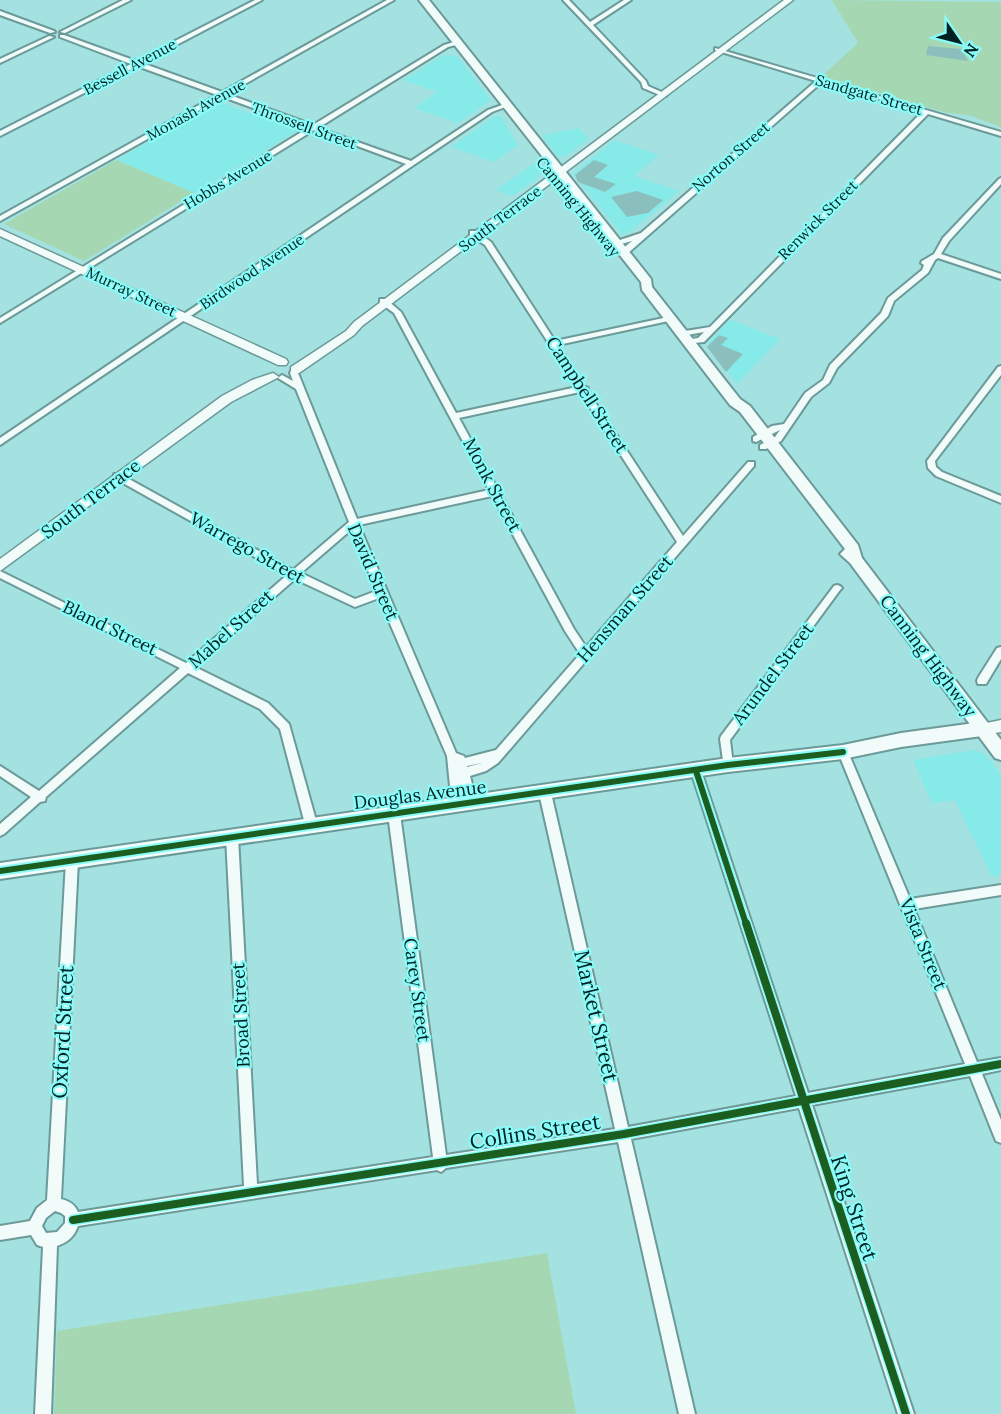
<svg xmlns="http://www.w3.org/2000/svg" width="1001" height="1414" font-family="Lora,serif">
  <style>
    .built { fill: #85eae8 }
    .green { fill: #a5d8b2 }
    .building { fill: #8bbfbd }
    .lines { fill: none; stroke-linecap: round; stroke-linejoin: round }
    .minor-casing { stroke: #6b9a98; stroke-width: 4 }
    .secondary-casing { stroke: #6b9a98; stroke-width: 3 }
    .primary-casing { stroke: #6b9a98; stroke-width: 4 }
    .trunk-casing { stroke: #6b9a98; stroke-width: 4 }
    .minor { fill: #f1fbfa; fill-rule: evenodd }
    .secondary { fill: #f1fbfa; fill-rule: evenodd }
    .primary { fill: #f1fbfa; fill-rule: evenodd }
    .trunk { fill: #f1fbfa; fill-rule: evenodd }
    .cycleway-far1-casing { stroke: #89fcf9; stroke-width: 10 }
    .cycleway-casing { stroke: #89fcf9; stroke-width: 11 }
    .cycleway-far1 { stroke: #1b5e20; stroke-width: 6 }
    .cycleway { stroke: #1b5e20; stroke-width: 8 }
    .labels { text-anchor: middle; stroke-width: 4.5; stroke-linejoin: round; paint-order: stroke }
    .far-street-label { font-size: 15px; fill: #022; stroke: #89fcf9 }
    .street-label { font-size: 18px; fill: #022; stroke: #89fcf9 }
    .near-street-label { font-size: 21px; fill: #022; stroke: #89fcf9 }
  </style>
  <rect width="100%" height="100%" fill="#a3e2e0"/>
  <g class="built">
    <path d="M444,55L457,56L491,100L458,123L414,108L437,92L403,80Z"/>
    <path d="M220,102L297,131L194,193L116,160Z"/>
    <path d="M495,116H501L518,145L494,162L451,147Z"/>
    <path d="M579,128L589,139L566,156H557L542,135Z"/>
    <path d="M614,140L659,155L634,176L679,191L629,233L622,234L573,174Z"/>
    <path d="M534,163L541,172L538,178L512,196L496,190Z"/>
    <path d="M730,320L780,339L737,384L707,344Z"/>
    <path d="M973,750L985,754L1001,775V875L992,877L955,800L932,803L913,760Z"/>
  </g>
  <g class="green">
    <path d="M832,0L1001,2V127L968,115L947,113L822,76L858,43Z"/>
    <path d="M116,160L194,193L84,261L4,224Z"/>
    <path d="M547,1253L576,1414H54L57,1331Z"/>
  </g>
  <g class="building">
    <path d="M928,46L961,49L968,61L926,55Z"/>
    <path d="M594,160L608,165L594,177L616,184L605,192L578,182L575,175Z"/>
    <path d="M637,191L663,200L648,213L627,217L611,197Z"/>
    <path d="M719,335L728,338L721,345L743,354L726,372L707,347Z"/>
  </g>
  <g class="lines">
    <g class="minor-casing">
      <g id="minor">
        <path d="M123,0H131L65,33L60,32Z"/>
        <path d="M255,0H262L142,63L222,92L387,0H394L227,94L313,125L444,45L457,41L459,42V44L448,47L318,128L411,161L488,110L505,104L508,106L492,112L0,445V438L406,164L314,130L0,323V318L308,128L223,97L0,221V216L217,95L137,66L0,136V131L131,64L60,37V35H64L136,61Z"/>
        <path d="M563,0H569L590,22L624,0H631L593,25L646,81L648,86L666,94V96H662L643,88L641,82Z"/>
        <path d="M0,11L54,31L55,32L50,33L0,15Z"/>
        <path d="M49,36L54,37L0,63V59Z"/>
        <path d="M715,48L1001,132V136L928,114L704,342L685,344V340L698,338L704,332L682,336L678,334L679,332L710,327L922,112L822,82L627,254H621V250L632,241L614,246V242L641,233L816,81L715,50Z"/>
        <path d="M1001,178V184L949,241L941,254L1001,274V279L938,258L935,260L928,273L894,301L888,316L837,368L829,383L811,397L781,441L766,449H760V445L775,437L780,430L756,442L753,441V437L772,426L784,424L805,393L823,380L830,365L881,313L888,298L922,270L924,265L921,263L922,261L934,254L943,238L999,179Z"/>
        <path d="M470,231H476L491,242L555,341L673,316V320L558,345L584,386L588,388L587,390L683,536L748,462H754V466L498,763L486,771L470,776L477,804L475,807L471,809L467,807L461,786L464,806L462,809L458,811L454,809L452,806L447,756L379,598L355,607L295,579L195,667L268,703L289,724L317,824L315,827L311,829L307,827L305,824L280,729L260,709L188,673L46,797L45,801L40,802L4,834L0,836V824L31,797L0,776V766L39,791L180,668L0,578V571L186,663L287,575L114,478V474H120L293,570L349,522L296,389L278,378L282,375L293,381L290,373L291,371L294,370L298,373L357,519L489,490L394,313L380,303V299H386L401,312L456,413L577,387L485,245L470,235ZM580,392L677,542L586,647L574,629L459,418ZM492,496L565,631L580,654L496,750L465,758L464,756L456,753L359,525ZM352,529L376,591L355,599L301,573ZM482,763L467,767V766Z"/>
        <path d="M1001,366V375L935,461L936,467L942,472L1001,496V503L936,476L928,468L927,461L998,367Z"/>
        <path d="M837,585L840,586L842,588L840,590L730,740L733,765L732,768H724L720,739L721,736L834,586Z"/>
        <path d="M1001,647V659L986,684H978L977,681L978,678L997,648Z"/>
        <path d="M843,748L847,749L848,752L910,899L1001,885V895L914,909L977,1062L1001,1058V1070L982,1074L1001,1120V1143L996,1141L970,1076L812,1105L914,1414H898L799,1108L631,1139L695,1414H679L618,1142L446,1168L441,1172L437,1170L78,1226C74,1237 68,1242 57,1246L51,1414H35L43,1247L37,1245L31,1235L0,1240V1226L30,1221L37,1208L47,1200L66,861L68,858L72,856L76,858L78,861L61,1199C69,1201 75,1204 78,1212L244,1186L226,837L228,834L232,832L236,834L238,837L257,1184L433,1157L388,814L390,811L394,809L398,811L400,814L446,1155L615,1129L539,793L541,790L545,788L549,790L551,793L628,1127L796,1096L691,771L692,768H700L701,771L808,1093L965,1064L838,752L839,749ZM55,1211L61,1213L65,1216V1223L57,1232L46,1233L42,1226L46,1218Z"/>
      </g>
    </g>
    <g class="secondary-casing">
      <g id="secondary">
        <path d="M784,0H793L362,326L354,335L299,373H291V367L346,331L354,322Z"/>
        <path d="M0,229L286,359L288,362L286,365H278L0,236Z"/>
        <path d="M273,373L279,377L231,402L0,571V559L222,396L252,380Z"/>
        <path d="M1001,720V732L982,735L977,733L974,729L977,725Z"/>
      </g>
    </g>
    <g class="primary-casing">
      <path id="primary" d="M982,722L988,724L990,729L988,734L982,736L901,747L843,759L728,772L0,879V863L728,758L843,745L901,733Z"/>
    </g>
    <g class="trunk-casing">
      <path id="trunk" d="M419,0H429L651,279L652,287L740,399L750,406L858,545L862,558L1001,740V760L995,758L850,563L840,554L845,549L740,412L730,405L642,290L641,282Z"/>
    </g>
    <use href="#minor" class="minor"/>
    <use href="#secondary" class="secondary"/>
    <use href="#primary" class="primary"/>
    <use href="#trunk" class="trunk"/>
    <g class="cycleway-far1-casing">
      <g id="cycleway-far1">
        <path d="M696,771L746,924"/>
        <path d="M0,871L728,765L843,752"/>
      </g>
    </g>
    <g class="cycleway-casing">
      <g id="cycleway">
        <path d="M746,923L906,1414"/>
        <path d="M73,1220L624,1134L1001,1064"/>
      </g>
    </g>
    <use href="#cycleway-far1" class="cycleway-far1"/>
    <use href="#cycleway" class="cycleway"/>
  </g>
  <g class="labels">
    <g class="far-street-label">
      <text transform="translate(130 67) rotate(-28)" y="5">Bessell Avenue</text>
      <text transform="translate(869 95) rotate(16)" y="5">Sandgate Street</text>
      <text transform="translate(196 110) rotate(-29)" y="5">Monash Avenue</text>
      <text transform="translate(304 126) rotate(20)" y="5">Throssell Street</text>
      <text transform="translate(731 157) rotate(-41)" y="5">Norton Street</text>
      <text transform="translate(228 180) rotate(-31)" y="5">Hobbs Avenue</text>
      <text transform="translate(578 207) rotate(51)" y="5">Canning Highway</text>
      <text transform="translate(500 219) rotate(-37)" y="5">South Terrace</text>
      <text transform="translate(818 220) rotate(-45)" y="5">Renwick Street</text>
      <text transform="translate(252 272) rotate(-34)" y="5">Birdwood Avenue</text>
      <text transform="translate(131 292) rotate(25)" y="5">Murray Street</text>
    </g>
    <g class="street-label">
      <text transform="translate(587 395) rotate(57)" y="6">Campbell Street</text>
      <text transform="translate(492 485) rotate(62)" y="6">Monk Street</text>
      <text transform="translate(91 499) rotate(-37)" y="6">South Terrace</text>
      <text transform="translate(247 548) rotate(29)" y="6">Warrego Street</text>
      <text transform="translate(373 572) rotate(67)" y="6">David Street</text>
      <text transform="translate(625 609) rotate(-49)" y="6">Hensman Street</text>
      <text transform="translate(110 628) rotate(26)" y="6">Bland Street</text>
      <text transform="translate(231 629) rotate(-42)" y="6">Mabel Street</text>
      <text transform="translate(928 656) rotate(53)" y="6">Canning Highway</text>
      <text transform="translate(773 674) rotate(-53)" y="6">Arundel Street</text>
      <text transform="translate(420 795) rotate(-7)" y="6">Douglas Avenue</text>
      <text transform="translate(923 944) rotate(68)" y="6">Vista Street</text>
      <text transform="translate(417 990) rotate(82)" y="6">Carey Street</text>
      <text transform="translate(241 1015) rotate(-93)" y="6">Broad Street</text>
    </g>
    <g class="near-street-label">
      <text transform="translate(596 1016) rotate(77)" y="7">Market Street</text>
      <text transform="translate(63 1032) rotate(-87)" y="7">Oxford Street</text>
      <text transform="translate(535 1132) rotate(-9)" y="7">Collins Street</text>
      <text transform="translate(854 1208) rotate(72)" y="7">King Street</text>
    </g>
  </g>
  <g transform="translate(959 42) rotate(125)" stroke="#89fcf9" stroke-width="4.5" paint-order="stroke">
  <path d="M0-4.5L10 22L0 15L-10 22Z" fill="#002222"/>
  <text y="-9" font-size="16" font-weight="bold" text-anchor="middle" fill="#002222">N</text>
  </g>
</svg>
